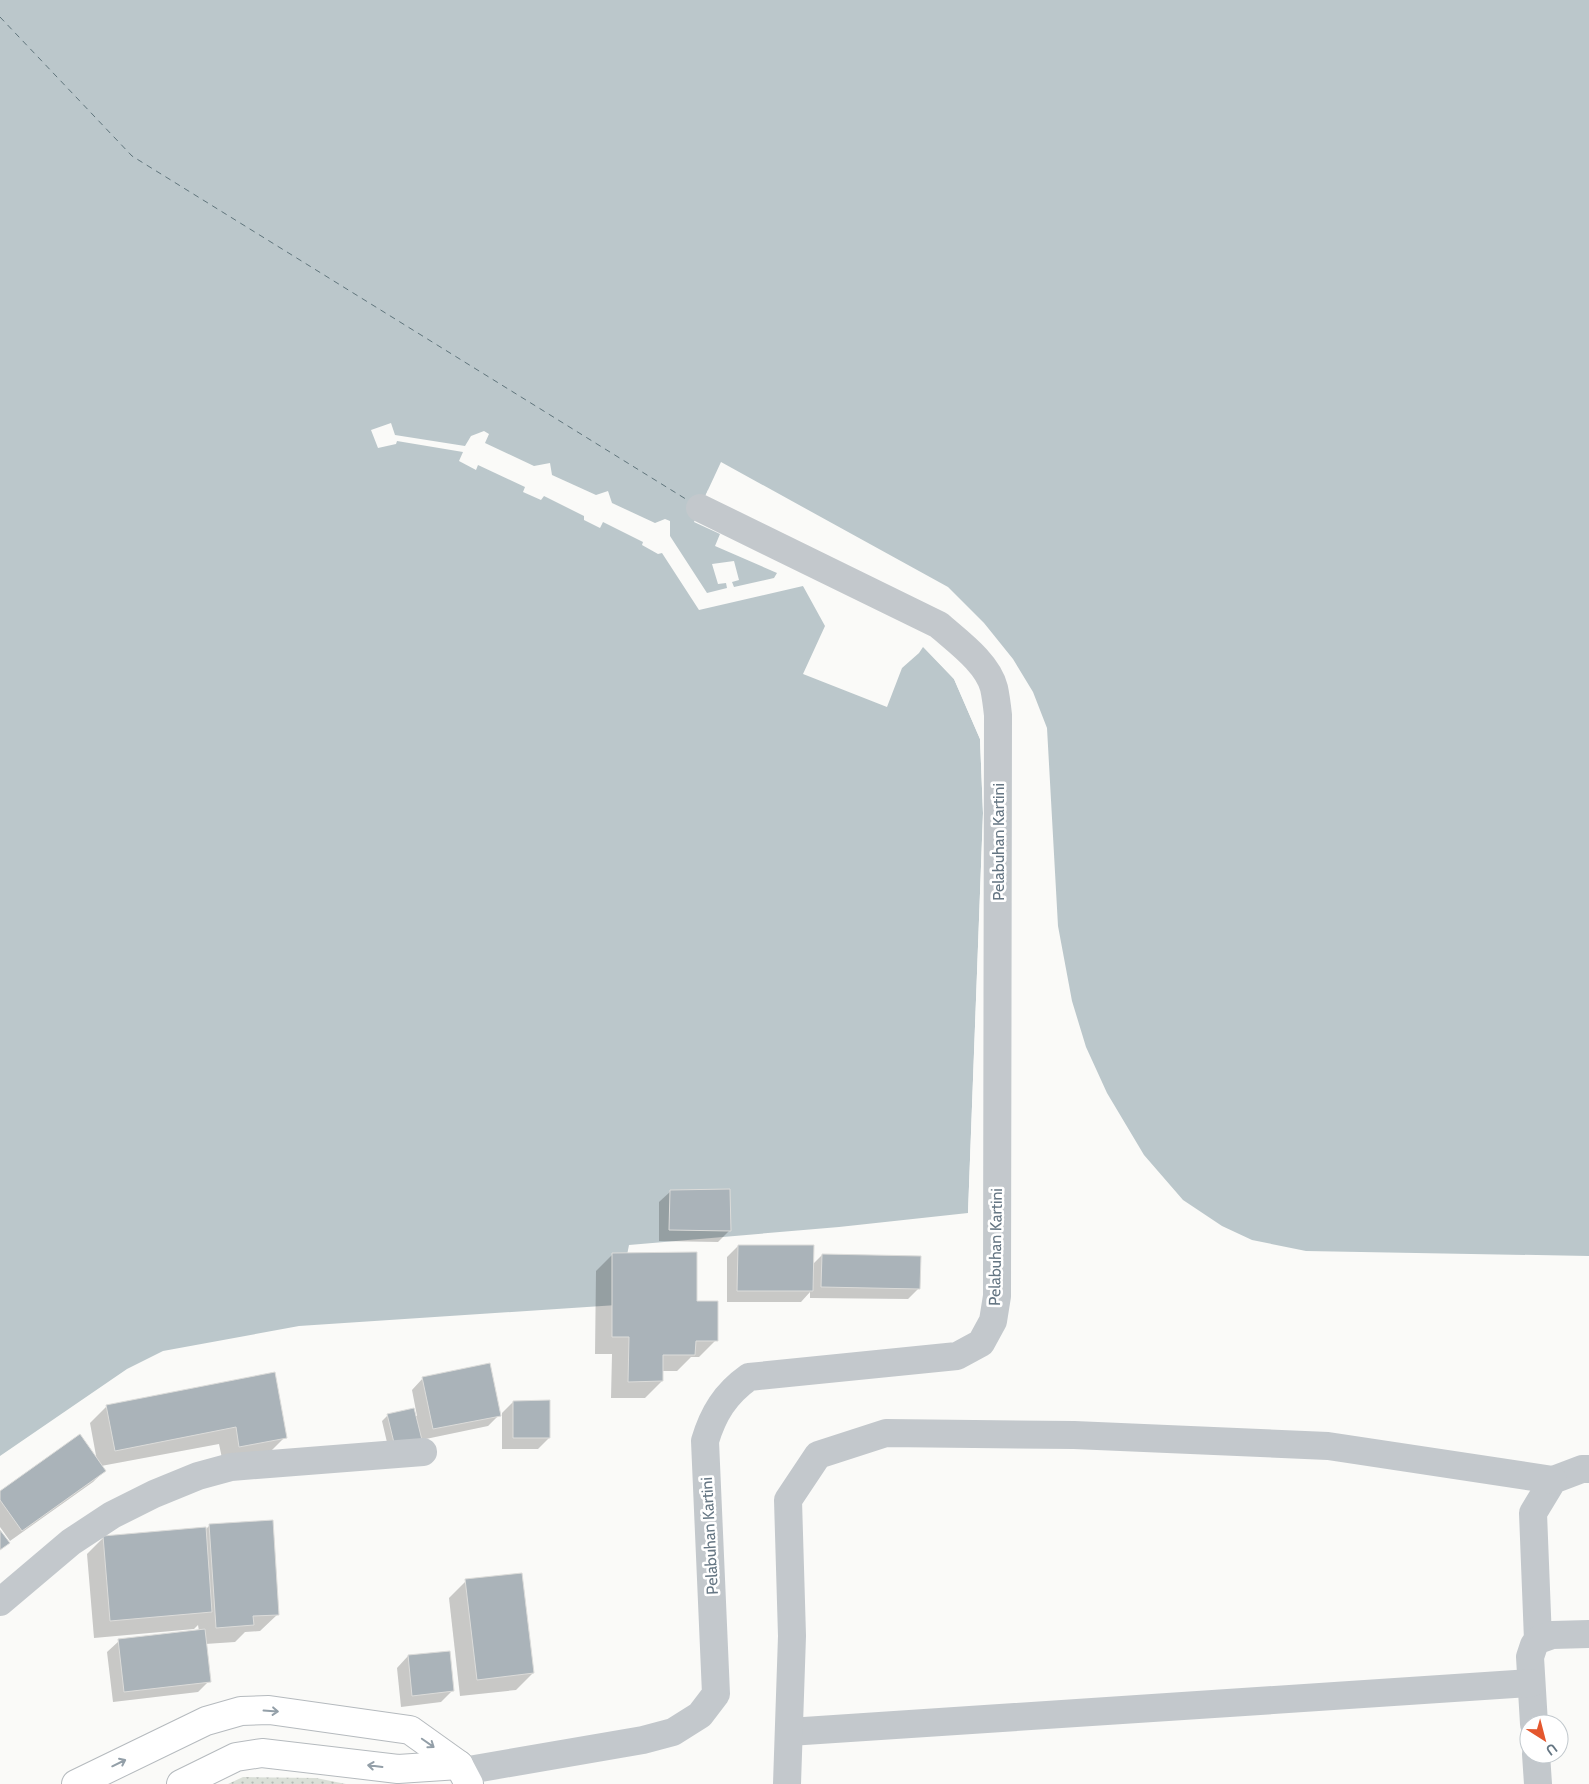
<svg xmlns="http://www.w3.org/2000/svg" width="1589" height="1784" font-family="Cabin,sans-serif">
  <style>
    .grass { fill: url(#grass-dots) }
    .water { fill: #bbc7cb }
    .pier { fill: #fafaf8 }
    .shadow { fill: #0003 }
    .lines { fill: none; stroke-linecap: round; stroke-linejoin: round }
    .ferry { stroke: #60757c; stroke-width: 1; stroke-dasharray: 6 5; stroke-linecap: butt }
    .building { fill: #aab3b9; stroke: #dcdcda }
    .major-casing { stroke: #b5babe; stroke-width: 30 }
    .minor { stroke: #c3c8cc; stroke-width: 28 }
    .major { stroke: #fff; stroke-width: 28 }
    .oneway { stroke: #939fa8 }
    .labels { text-anchor: middle; stroke-width: 5; stroke-linejoin: round; paint-order: stroke }
    .street-label { font-size: 16px; fill: #657683; stroke: #fff }
  </style>
  <defs>
    <pattern id="grass-dots" width="8" height="8" patternUnits="userSpaceOnUse" patternTransform="scale(1.25)"><rect width="8" height="8" fill="#dadfd7"/><path d="M2 2h.1M6 6h.1" fill="none" stroke="#b4b9b4" stroke-width="1.8" stroke-linecap="round"/></pattern>
  </defs>
  <rect width="100%" height="100%" fill="#fafaf8"/>
  <path class="grass" d="M243,1777L316,1778L346,1784H228Z"/>
  <path class="water" d="M0,0H1589V1256L1306,1251L1252,1240L1222,1226L1183,1200L1144,1155L1107,1093L1086,1047L1072,1001L1058,926L1047,728L1033,692L1013,659L984,623L948,587L721,462L695,518L777,560L803,586L923,646L954,679L980,739L983,813L968,1213L839,1227L629,1245L617,1305L299,1326L163,1351L127,1369L0,1456Z"/>
  <path class="pier" d="M391,423L395,435L465,446L471,436L484,431L489,434L485,443L534,466L550,463L552,475L596,495L608,491L612,503L655,523L665,519L670,521V536L707,593L727,588L726,583L718,584L712,564L734,561L739,580L732,582L734,587L774,578L777,573L715,546L720,534L694,522L708,490L711,491L697,521L778,558L805,584L913,633L956,677L982,738L985,812L970,1213H968L983,813L980,739L954,679L923,647L919,653L902,668L887,707L803,674L825,626L803,586L699,610L662,553L658,554L642,545L643,542L603,522L600,528L584,520V516L544,496L541,500L523,492L525,487L478,465L476,470L459,461L463,452L397,441L396,444L378,448L371,430Z"/>
  <g class="shadow">
    <path d="M671,1191L730,1230L718,1242L659,1241V1202Z"/>
    <path d="M738,1246L812,1265L822,1255L919,1288L908,1299L810,1298V1292L801,1302H727V1257Z"/>
    <path d="M613,1254L696,1303L716,1340L699,1357H691L677,1371H662V1381L645,1398H611L612,1354H595L596,1271Z"/>
    <path d="M274,1374L285,1437L268,1454L223,1463L219,1444L101,1466L104,1471L93,1482L10,1541L0,1527V1492L97,1461L90,1423L107,1406Z"/>
    <path d="M423,1378L499,1415L488,1426L421,1440L390,1455L382,1421L387,1416L413,1409L415,1416H417L412,1390Z"/>
    <path d="M513,1402L549,1438L538,1449H502V1413Z"/>
    <path d="M210,1525L278,1614L260,1631L245,1632L235,1642L205,1644L209,1681L198,1692L113,1702L107,1652L119,1641L199,1631L198,1625L194,1629L94,1638L87,1554L104,1537L205,1530Z"/>
    <path d="M466,1581L533,1673L516,1690L460,1696L449,1598Z"/>
    <path d="M448,1652L452,1691L441,1702L401,1707L397,1668L408,1656Z"/>
  </g>
  <g class="lines">
    <path class="ferry" d="M0,17L132,156L689,501"/>
  </g>
  <g class="building">
    <path d="M730,1189L731,1231L669,1230L670,1190Z"/>
    <path d="M738,1245H814L813,1291H737Z"/>
    <path d="M697,1252V1301H718V1341H696L695,1355H663V1381L628,1382L629,1337H612V1253Z"/>
    <path d="M822,1254L921,1256L920,1289L821,1287Z"/>
    <path d="M490,1363L501,1416L433,1429L422,1377Z"/>
    <path d="M275,1372L287,1438L239,1447L236,1427L115,1451L106,1405Z"/>
    <path d="M550,1400V1438H513V1401Z"/>
    <path d="M414,1408L423,1444L396,1451L387,1414Z"/>
    <path d="M80,1434L106,1471L22,1531L0,1500V1491Z"/>
    <path d="M273,1520L279,1615L253,1616L254,1625L216,1628L209,1524Z"/>
    <path d="M206,1527L212,1612L110,1621L103,1536Z"/>
    <path d="M0,1530L10,1543L0,1550Z"/>
    <path d="M522,1573L534,1673L477,1680L465,1579Z"/>
    <path d="M205,1629L211,1682L124,1692L118,1639Z"/>
    <path d="M450,1651L454,1691L412,1696L408,1655Z"/>
  </g>
  <g class="lines">
    <g class="major-casing">
      <g id="major">
        <path d="M76,1784L206,1721L241,1711L269,1710L410,1730L459,1765L469,1784"/>
        <path d="M181,1784L236,1757L262,1753L398,1769L459,1765"/>
      </g>
    </g>
    <g class="minor">
      <path d="M0,1602L71,1542L112,1515L154,1494L198,1476L231,1467L423,1452"/>
      <path d="M1538,1640L1533,1513L1553,1480L1582,1469H1589"/>
      <path d="M1534,1724L1530,1657L1534,1645L1538,1640L1552,1635L1589,1634"/>
      <path d="M789,1732L1531,1683"/>
      <path d="M1536,1754L1538,1784"/>
      <path d="M463,1771L643,1740L673,1732L700,1715L716,1694L705,1441C713,1414 725,1394 749,1377L957,1356L981,1343L993,1321L997,1296L998,715C997,706 996,697 994,688C988,663 957,641 939,625L700,508"/>
      <path d="M787,1784L792,1636L788,1500L818,1455L886,1433L1074,1435L1328,1446L1553,1480"/>
    </g>
    <use href="#major" class="major"/>
  </g>
  <defs><path id="oneway-shaft" d="M-6 0H5M1.5-3L5.5 0L1.5 3" fill="none" stroke-width="1.6" stroke-linecap="round" stroke-linejoin="round" transform="scale(1.25)"/></defs>
  <g class="oneway">
    <use href="#oneway-shaft" transform="translate(271 1711) rotate(4)"/>
    <use href="#oneway-shaft" transform="translate(428 1743) rotate(35)"/>
    <use href="#oneway-shaft" transform="translate(119 1763) rotate(-26)"/>
    <use href="#oneway-shaft" transform="translate(375 1766) rotate(-173)"/>
  </g>
  <g class="labels">
    <g class="street-label">
      <text transform="translate(998 842) rotate(-90)" y="6">Pelabuhan Kartini</text>
      <text transform="translate(995 1247) rotate(-89)" y="6">Pelabuhan Kartini</text>
      <text transform="translate(709 1536) rotate(-93)" y="6">Pelabuhan Kartini</text>
    </g>
  </g>
  <g transform="translate(1544 1739) rotate(144)"><circle r="24" fill="#ffffff" stroke="#c1c8cd"/>
  <path d="M0-4L9 19L0 12L-9 19Z" fill="#e4572e"/>
  <text y="-8" font-size="14" font-weight="bold" text-anchor="middle" fill="#657683">U</text>
  </g>
</svg>
